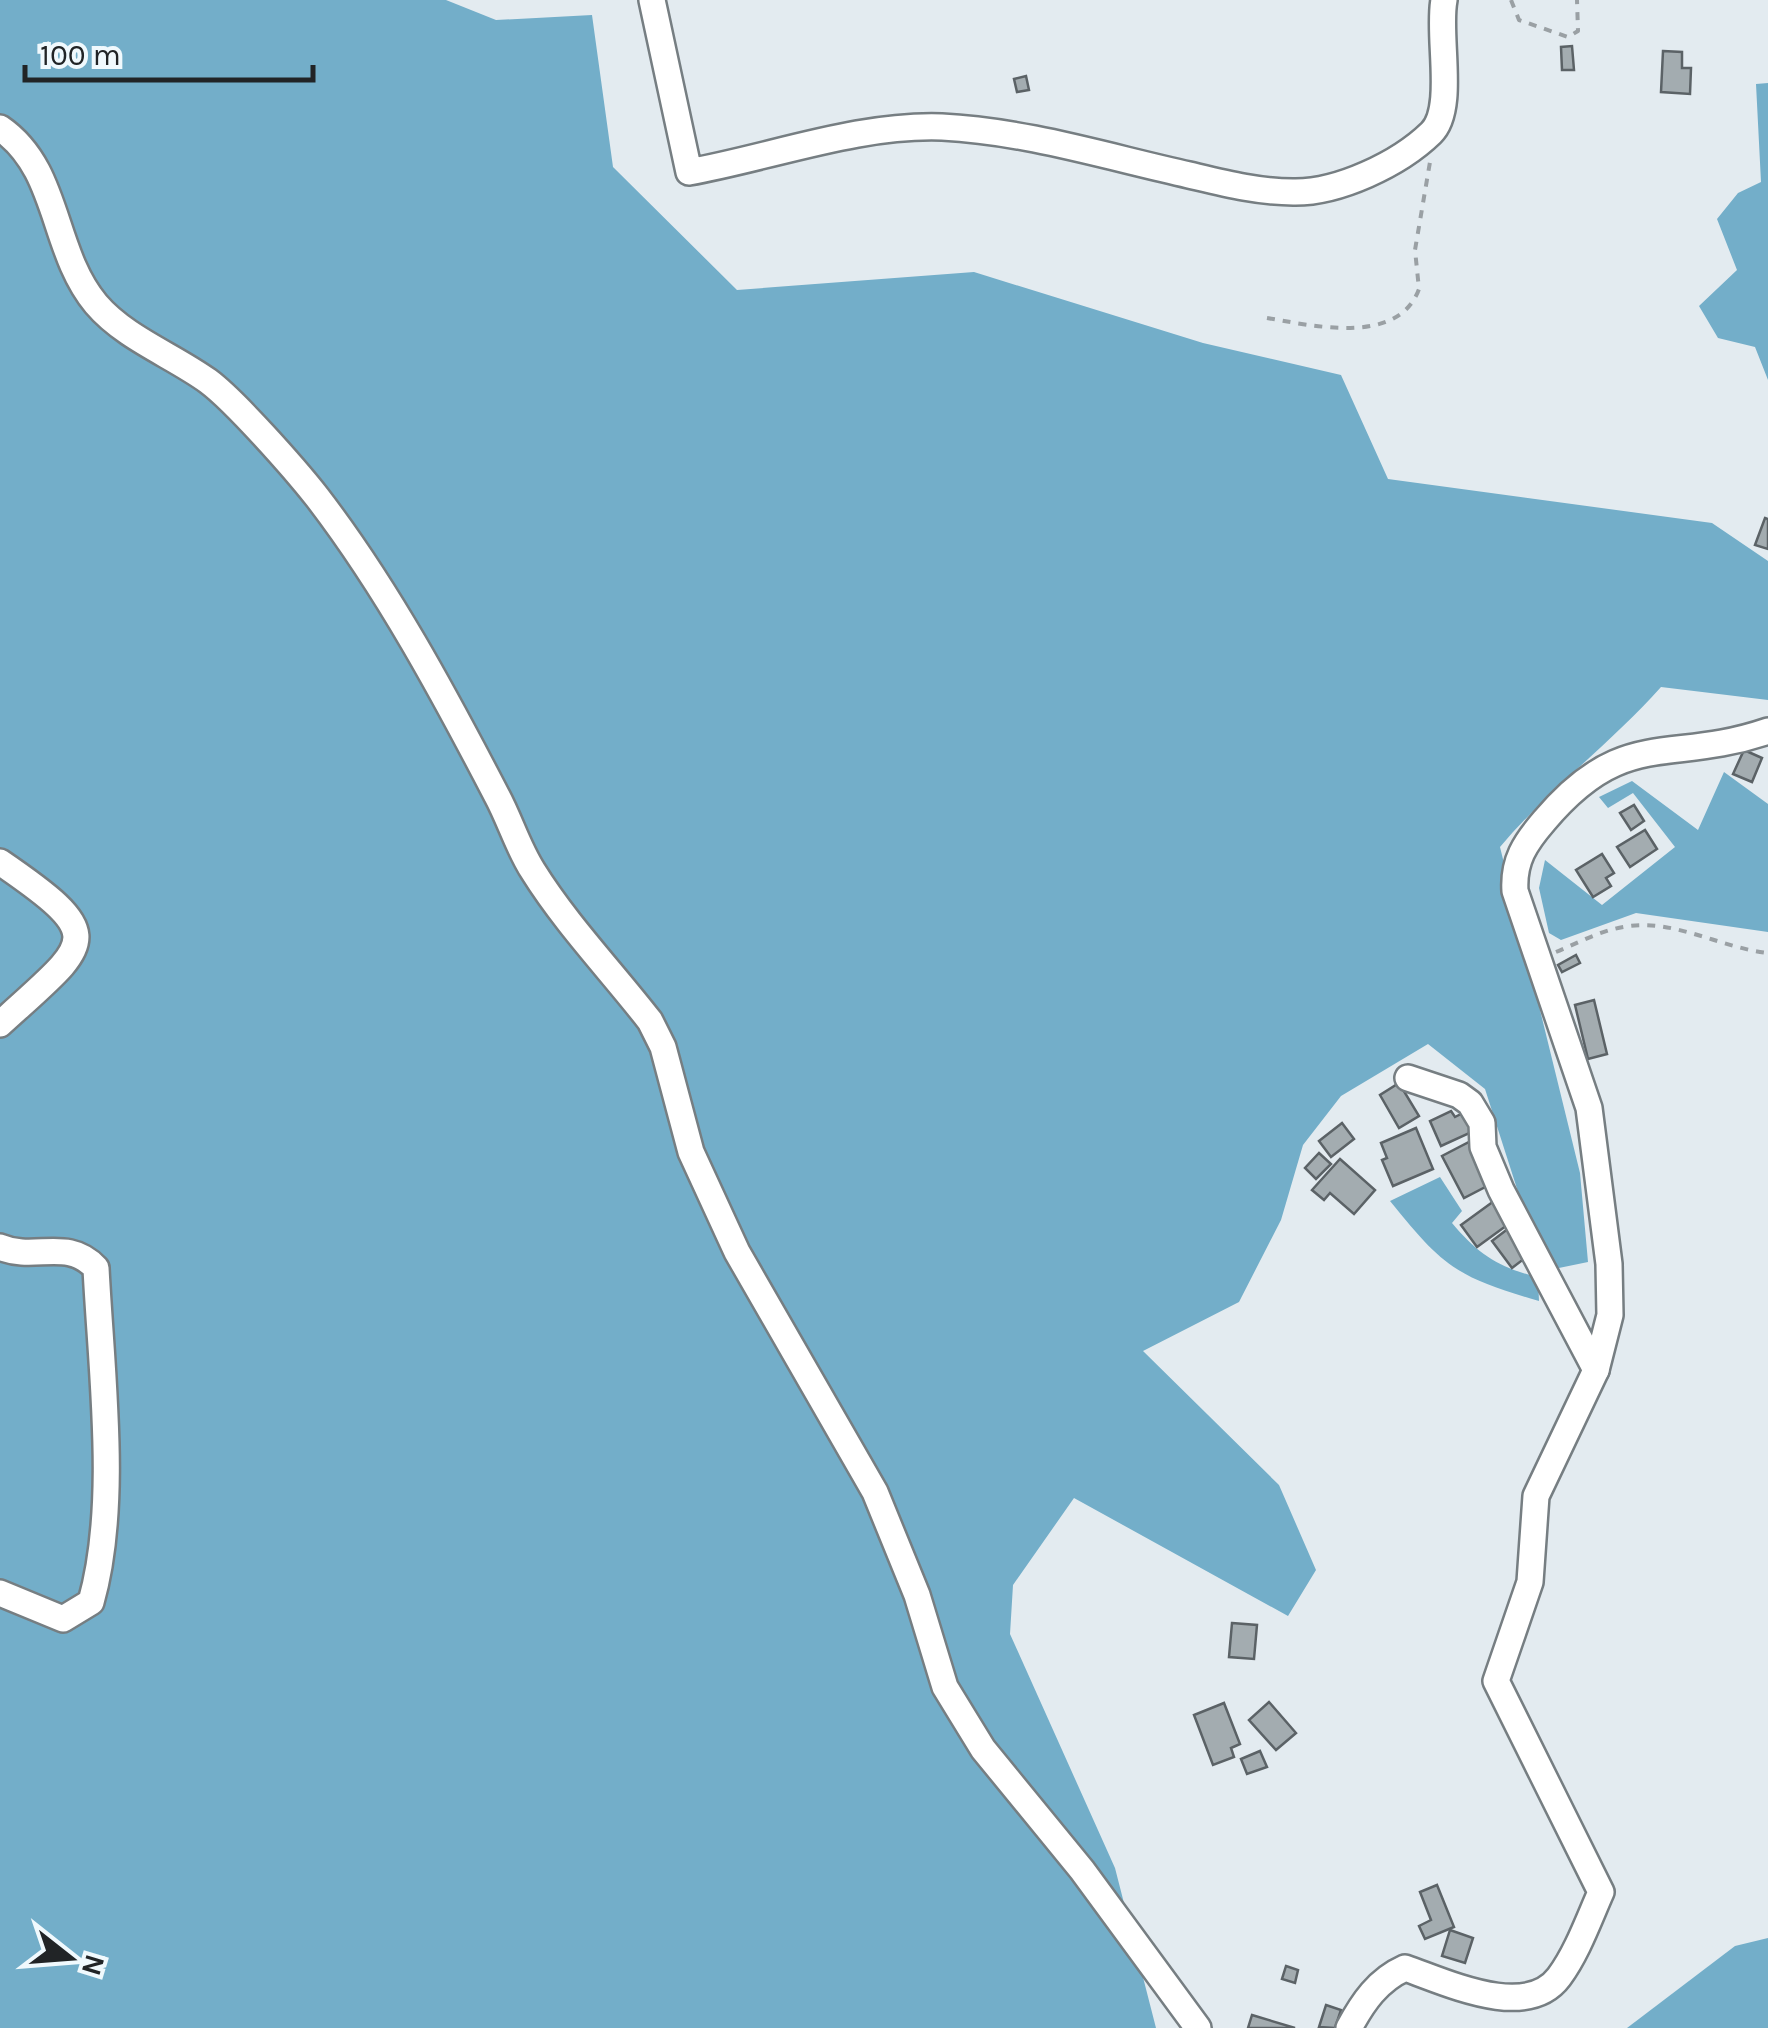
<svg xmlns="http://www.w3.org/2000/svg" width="1768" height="2028" font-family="Karla,sans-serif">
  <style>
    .forest { fill: #73aec9 }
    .building { fill: #a3acb0; stroke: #5b6266; stroke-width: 2.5 }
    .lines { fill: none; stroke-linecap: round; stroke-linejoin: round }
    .minor-casing { stroke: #767e82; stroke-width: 30 }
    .path { stroke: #9aa0a4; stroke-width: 4; stroke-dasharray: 8 8; stroke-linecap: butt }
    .minor { stroke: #fff; stroke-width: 25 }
  </style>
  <rect width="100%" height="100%" fill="#e3ebf0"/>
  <g class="forest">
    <path d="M0,0H446L496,20L592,15L613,167L737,290L974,272L1203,343L1341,375L1388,479L1712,523L1768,561V700L1661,687C1610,744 1549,789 1500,847L1580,1173L1588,1262L1554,1269L1520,1198L1485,1089L1428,1044L1341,1096L1303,1145L1281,1220L1239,1302L1143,1351L1279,1485L1316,1570L1288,1616L1074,1498L1013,1585L1010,1634L1115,1868L1156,2028H0Z"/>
    <path d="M1768,83V380L1755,347L1718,338L1699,306L1737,270L1717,219L1738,193L1761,182L1756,84Z"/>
    <path d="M1724,772L1768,804V932L1636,913L1561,940L1549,933L1539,888L1545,860L1602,905L1675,847L1633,793L1608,808L1599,797L1632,781L1698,830Z"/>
    <path d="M1440,1177L1462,1211L1452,1223C1478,1254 1499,1268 1538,1277L1539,1301C1457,1277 1444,1268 1390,1201Z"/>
    <path d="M1768,1938V2028H1627L1735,1946Z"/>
  </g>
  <g class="building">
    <path d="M1572,46L1574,70H1562L1561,47Z"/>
    <path d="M1663,51L1682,52V68H1691L1690,94L1661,92Z"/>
    <path d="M1026,76L1029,90L1017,92L1014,79Z"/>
    <path d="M1765,518L1768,519V549L1755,545Z"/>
    <path d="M1744,750L1762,758L1752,782L1733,774Z"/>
    <path d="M1634,805L1644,821L1631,830L1620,813Z"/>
    <path d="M1645,830L1657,849L1630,867L1617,847Z"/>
    <path d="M1602,854L1614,873L1606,878L1611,886L1593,897L1576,870Z"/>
    <path d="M1576,955L1580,963L1562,972L1558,965Z"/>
    <path d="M1594,1000L1607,1054L1588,1059L1575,1005Z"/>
    <path d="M1399,1083L1419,1116L1399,1128L1380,1095Z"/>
    <path d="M1451,1111L1455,1117L1465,1112L1474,1131L1441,1146L1430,1121Z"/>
    <path d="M1342,1123L1354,1139L1331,1157L1319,1141Z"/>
    <path d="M1416,1128L1433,1169L1393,1186L1382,1160L1387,1158L1381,1143Z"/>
    <path d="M1469,1142L1491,1184L1464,1198L1442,1156Z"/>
    <path d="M1319,1153L1331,1164L1316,1179L1305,1168Z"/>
    <path d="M1340,1159L1375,1190L1354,1214L1330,1193L1324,1200L1312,1190Z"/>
    <path d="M1494,1201L1510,1223L1477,1247L1461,1225Z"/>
    <path d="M1509,1228L1529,1255L1512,1268L1492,1241Z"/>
    <path d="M1232,1623L1257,1625L1254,1659L1229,1657Z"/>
    <path d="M1269,1702L1296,1733L1276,1750L1249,1720Z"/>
    <path d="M1224,1703L1240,1744L1231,1748L1234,1757L1213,1765L1194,1715Z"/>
    <path d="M1260,1751L1267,1767L1247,1774L1241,1759Z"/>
    <path d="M1437,1885L1454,1927L1425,1939L1419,1926L1431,1920L1420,1892Z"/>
    <path d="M1450,1930L1473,1938L1465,1963L1442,1956Z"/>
    <path d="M1286,1966L1298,1970L1295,1983L1282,1979Z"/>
    <path d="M1326,2005L1341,2010L1335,2028L1319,2027Z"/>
    <path d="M1252,2015L1295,2028H1248Z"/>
  </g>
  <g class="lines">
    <g class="minor-casing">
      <g id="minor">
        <path d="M652,0L689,172C772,157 858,124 942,127C1025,131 1108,157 1189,175C1223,183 1258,192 1293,192C1338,193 1399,164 1431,133C1456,109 1437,35 1444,0"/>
        <path d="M0,128C60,169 51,250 96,304C125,338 172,355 208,381C235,401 295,469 317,497C387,588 444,694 497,796C510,820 518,848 533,871C566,924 612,972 650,1021L663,1047L691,1152L737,1252L875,1492L917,1595L945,1687L983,1749L1082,1870L1198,2028"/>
        <path d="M0,862C111,938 91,941 0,1024"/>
        <path d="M1408,1078L1459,1095L1470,1103L1482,1123L1483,1147L1501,1190L1596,1370"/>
        <path d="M0,1247C35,1262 67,1237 96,1268C101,1370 119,1504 91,1602L63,1619L0,1593"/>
        <path d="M1349,2028C1363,2002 1378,1980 1405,1968C1446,1982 1526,2021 1559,1977C1577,1953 1589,1919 1601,1892L1496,1681L1530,1582L1536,1496L1596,1370L1610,1315L1609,1264L1589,1108L1515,891C1513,861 1525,843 1544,821C1624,726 1669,765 1768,731"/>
      </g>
    </g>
    <g class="path">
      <path d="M1511,0L1519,20L1568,37L1578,31L1577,0"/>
      <path d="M1267,318C1310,325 1398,347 1419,289L1415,250L1430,162"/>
      <path d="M1556,952C1580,942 1603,929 1630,926C1676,920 1722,948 1768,953"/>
    </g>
    <use href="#minor" class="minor"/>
  </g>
  <g transform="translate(70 1958) rotate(107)" stroke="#f0f9fd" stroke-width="8" paint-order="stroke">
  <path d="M0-8L18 38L0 25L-18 38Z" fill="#212426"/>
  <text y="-15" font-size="28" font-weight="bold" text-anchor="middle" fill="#212426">N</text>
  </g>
  <path d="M25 65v15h288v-15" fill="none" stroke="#212426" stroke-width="5"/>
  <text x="40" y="65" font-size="30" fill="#212426" stroke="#f0f9fd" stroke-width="8" paint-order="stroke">100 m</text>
</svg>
